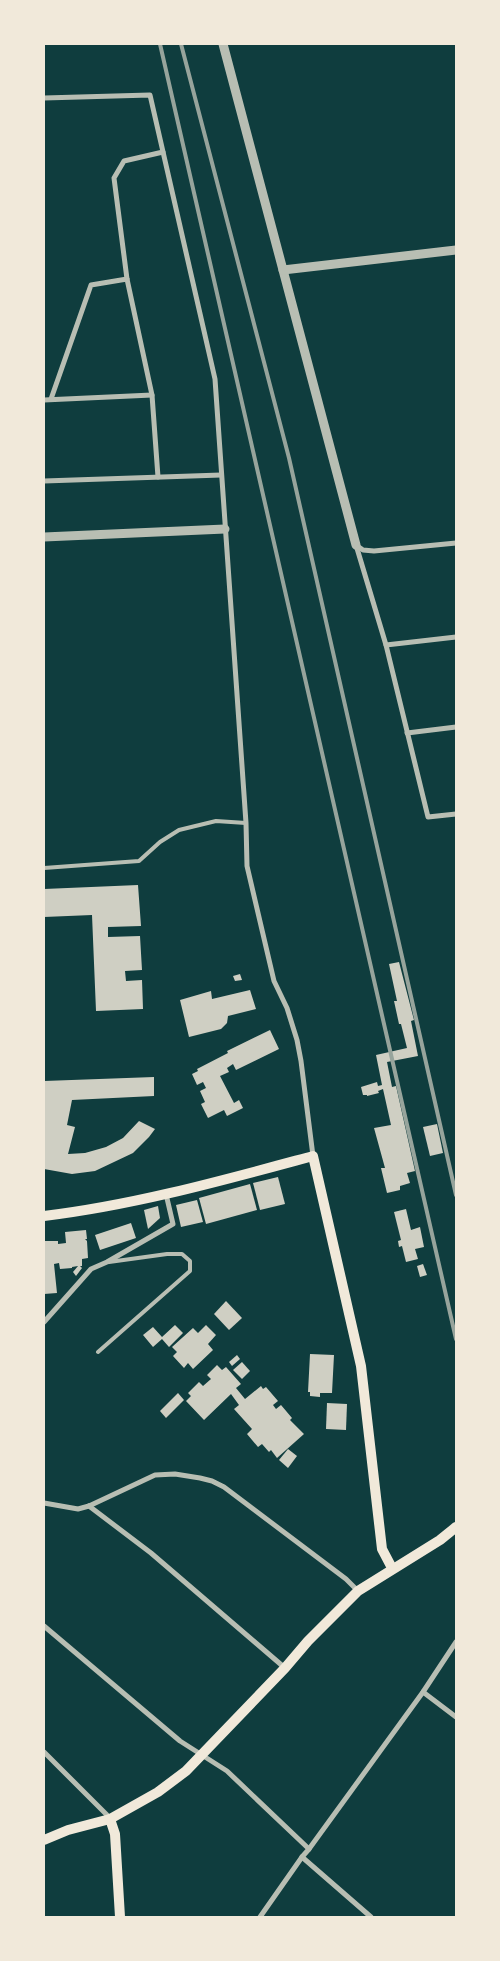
<svg xmlns="http://www.w3.org/2000/svg" width="500" height="1961" font-family="Bitter,serif">
  <style>
    .building { fill: #cfcfc3 }
    .lines { fill: none; stroke-linecap: round; stroke-linejoin: round }
    .service { stroke: #b8beb3; stroke-width: 4 }
    .minor { stroke: #b8beb3; stroke-width: 5 }
    .tertiary { stroke: #b8beb3; stroke-width: 9 }
    .secondary { stroke: #f1e9da; stroke-width: 10 }
    .rail { stroke: #97a49c; stroke-width: 4 }
  </style>
  <rect width="100%" height="100%" fill="#0f3d3e"/>
  <g class="building">
    <path d="M138,885L141,926L108,927V937L140,936L142,970L125,971L126,981L142,980L143,1009L96,1011L92,915L44,917V889Z"/>
    <path d="M399,962L414,1020L411,1021L418,1056L387,1062L392,1087L396,1086L415,1171L407,1173L410,1183L400,1186V1190L387,1193L381,1168H385L374,1128L391,1125L383,1089L378,1091L379,1093L367,1096V1095H363L361,1087L377,1082L378,1086L382,1085L376,1055L407,1048L401,1024H399L394,1001H397L389,964Z"/>
    <path d="M240,974L242,980L235,981L233,976Z"/>
    <path d="M250,990L256,1009L228,1016L227,1023L221,1029L189,1037L180,1000L211,991L212,999Z"/>
    <path d="M270,1030L279,1049L236,1070L233,1064L227,1068L229,1072L220,1076L234,1103L239,1100L243,1108L227,1116L224,1110L208,1118L201,1104L205,1102L200,1091L206,1088L203,1082L197,1085L192,1074L198,1071L197,1069L228,1053L227,1051Z"/>
    <path d="M154,1077V1096L72,1100L67,1125L75,1127L68,1154L85,1153L106,1147L123,1138L139,1121L155,1129L149,1137L133,1153L95,1171L72,1174L44,1169V1081Z"/>
    <path d="M437,1124L443,1153L430,1156L423,1127Z"/>
    <path d="M278,1177L285,1204L260,1210L253,1183Z"/>
    <path d="M250,1184L257,1210L206,1224L199,1198Z"/>
    <path d="M197,1200L203,1222L181,1227L176,1205Z"/>
    <path d="M158,1206L160,1218L148,1229L144,1210Z"/>
    <path d="M406,1209L411,1230L420,1227L424,1247L415,1249L418,1259L406,1262L402,1246L399,1247L398,1241L401,1240L394,1212Z"/>
    <path d="M131,1223L136,1238L100,1250L95,1235Z"/>
    <path d="M86,1230L87,1239H85L87,1241L88,1258L82,1259V1266H80L82,1268L76,1276L73,1272L78,1266L72,1267V1268L60,1269L59,1263L54,1264L57,1293L44,1294V1241H58V1244L66,1243L65,1232Z"/>
    <path d="M423,1264L427,1275L420,1277L417,1266Z"/>
    <path d="M226,1301L242,1318L229,1330L214,1314Z"/>
    <path d="M175,1325L183,1333L169,1347L162,1339L153,1347L143,1335L153,1327L162,1337Z"/>
    <path d="M206,1325L216,1335L208,1344L213,1350L193,1369L188,1363L184,1368L173,1356L177,1352L172,1347L193,1328L198,1333Z"/>
    <path d="M310,1354L334,1355L332,1393H320V1397L310,1396V1392H308Z"/>
    <path d="M237,1355L240,1359L232,1366L229,1362Z"/>
    <path d="M242,1362L250,1371L242,1379L233,1370Z"/>
    <path d="M217,1365L222,1370L226,1367L241,1384L236,1388L245,1399L261,1386L263,1389L266,1387L278,1401L273,1405L276,1409L281,1405L292,1418L290,1420L304,1434L277,1458L271,1450L269,1452L262,1444L258,1447L247,1434L252,1429L234,1409L239,1405L231,1394L204,1420L186,1401L191,1396L188,1393L199,1382L203,1386L211,1379L207,1375Z"/>
    <path d="M178,1393L184,1400L166,1418L160,1411Z"/>
    <path d="M327,1403L347,1404L346,1430L326,1429Z"/>
    <path d="M288,1449L297,1456L288,1468L279,1460Z"/>
  </g>
  <g class="lines">
    <g class="service">
      <path d="M44,868L139,861L160,842L179,830L216,821L246,823"/>
      <path d="M98,1352L190,1271V1261L182,1254H167L109,1262"/>
    </g>
    <g class="minor">
      <path d="M44,98L150,95L215,379L246,823L247,866L274,981L287,1008L297,1040L301,1061L313,1156"/>
      <path d="M51,399L91,285L127,279"/>
      <path d="M44,400L152,395"/>
      <path d="M158,477L152,395L127,279L114,178L124,161L163,152"/>
      <path d="M44,481L221,475"/>
      <path d="M356,545L386,645L428,817L456,814"/>
      <path d="M356,545L363,550L374,551L456,543"/>
      <path d="M386,645L456,637"/>
      <path d="M407,733L456,727"/>
      <path d="M44,1322L91,1269L107,1262L173,1224L166,1194"/>
      <path d="M44,1503L78,1509L89,1506L155,1475L175,1474L200,1478L212,1481L224,1487L346,1579L358,1591"/>
      <path d="M89,1506L151,1553L285,1668"/>
      <path d="M44,1626L180,1741L227,1771L309,1849L302,1857L371,1917"/>
      <path d="M423,1692L456,1717"/>
      <path d="M44,1752L110,1818"/>
      <path d="M309,1849L423,1692L456,1642"/>
      <path d="M260,1917L302,1857"/>
    </g>
    <g class="tertiary">
      <path d="M223,44L356,545"/>
      <path d="M283,270L456,250"/>
      <path d="M44,537L225,529"/>
    </g>
    <g class="secondary">
      <path d="M44,1216C135,1205 224,1180 313,1156L361,1366L382,1549L392,1568"/>
      <path d="M110,1819L115,1834L120,1917"/>
      <path d="M44,1840L68,1830L110,1819L158,1792L186,1771L285,1668L308,1641L358,1591L440,1540L456,1527"/>
    </g>
    <g class="rail">
      <path d="M160,44L456,1339"/>
      <path d="M181,44L289,458L456,1195"/>
    </g>
  </g>
  <rect width="500" height="1961" fill="none" stroke="#f1e9da" stroke-width="90"/>
</svg>
